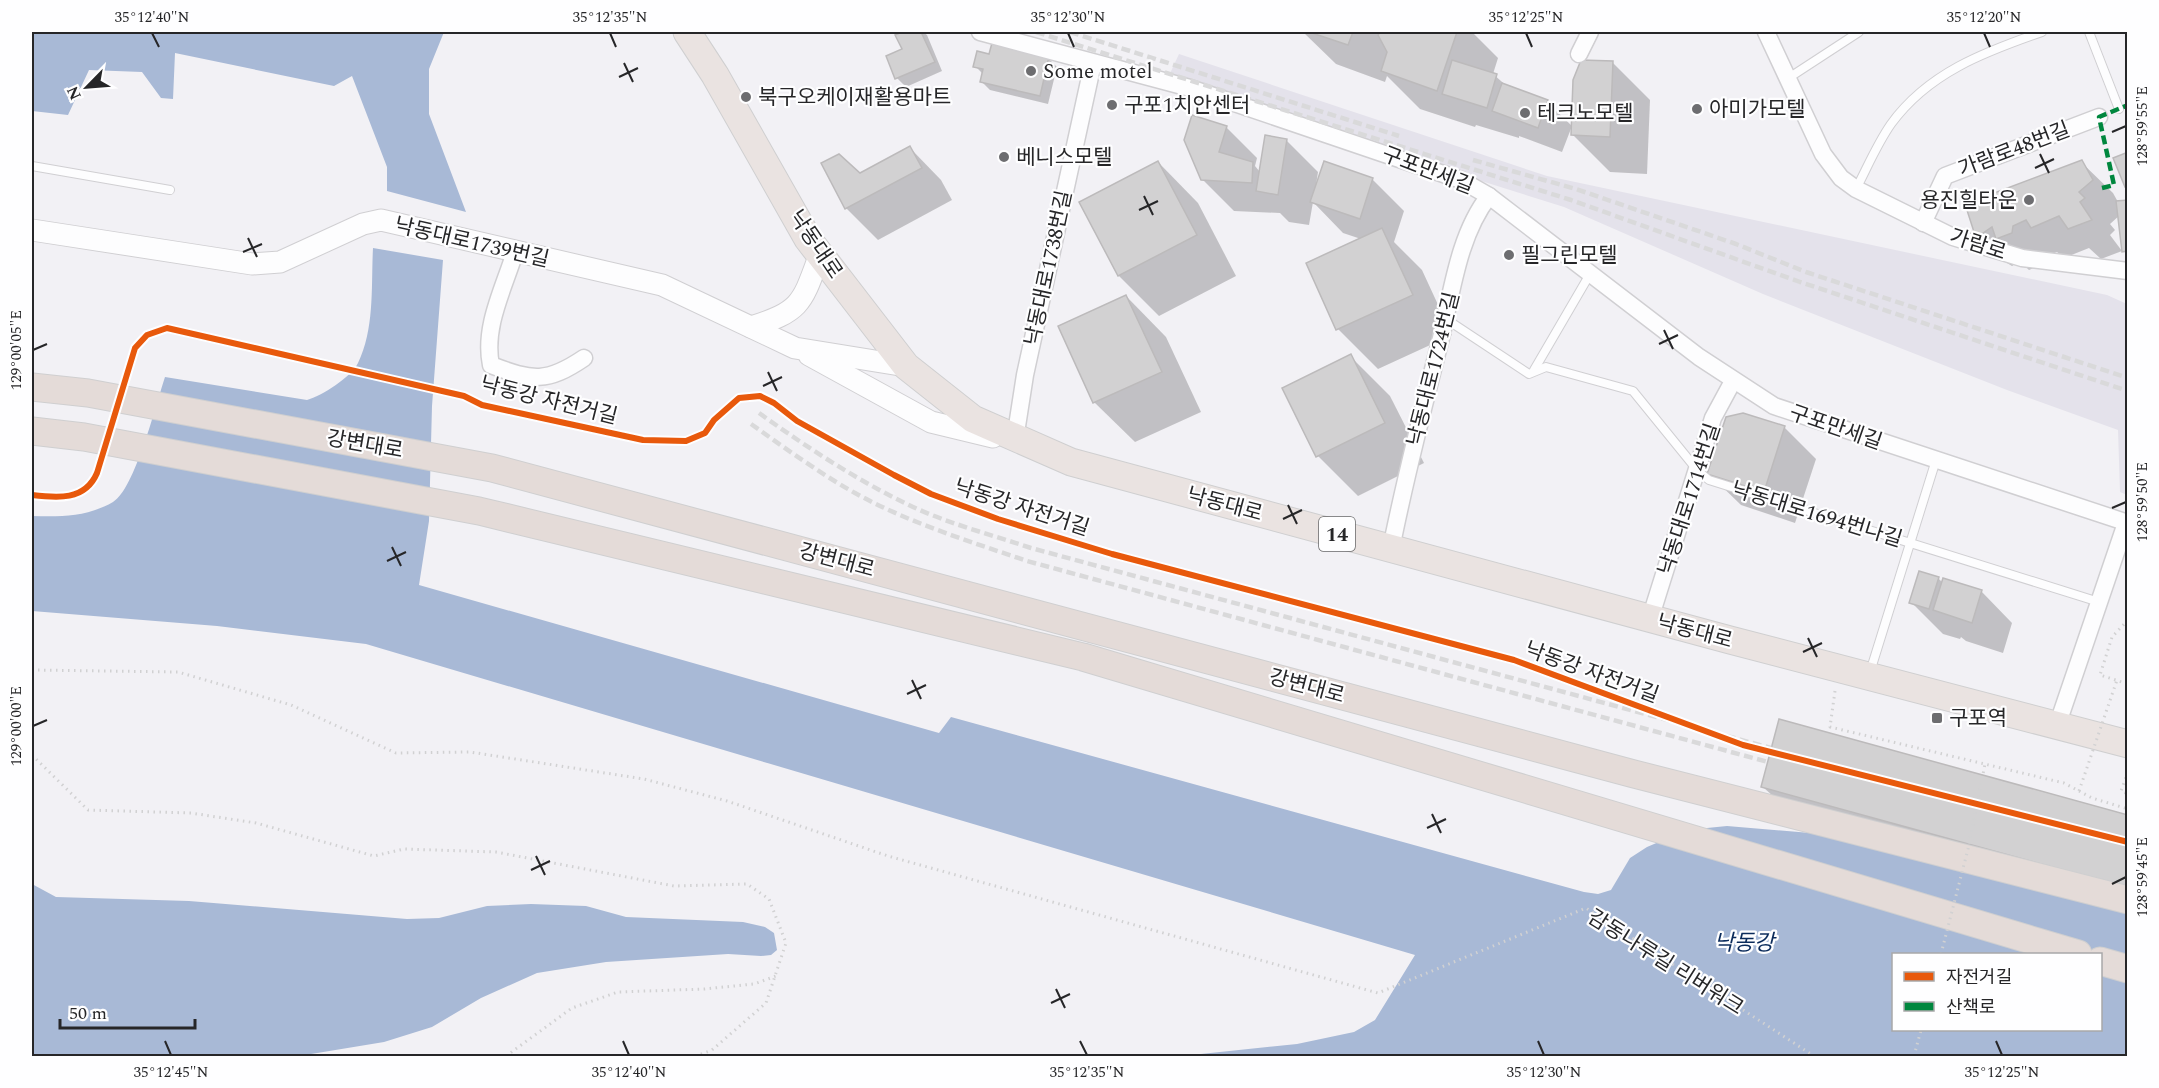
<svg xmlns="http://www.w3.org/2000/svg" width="2159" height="1088" font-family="Spectral,'Noto Sans KR',serif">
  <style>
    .built { fill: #e4e2eb }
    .water { fill: #a8b9d6; fill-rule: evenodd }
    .shadow { fill: #0003 }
    .building { fill: #d2d1d2; stroke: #bcbabb; stroke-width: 1.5 }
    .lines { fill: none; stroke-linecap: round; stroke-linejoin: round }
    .service-casing { stroke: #d0cfd2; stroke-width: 10 }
    .minor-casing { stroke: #d0cfd2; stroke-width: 19 }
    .tertiary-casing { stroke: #d0cfd2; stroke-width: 23 }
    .primary-casing { stroke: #cfcfd0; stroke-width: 29 }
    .trunk-casing { stroke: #cfcfd0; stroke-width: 29 }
    .path { stroke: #d1d1d2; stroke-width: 3; stroke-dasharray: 1.5 4.5; stroke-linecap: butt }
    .service { stroke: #fdfdfe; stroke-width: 8 }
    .minor { stroke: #fdfdfe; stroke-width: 16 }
    .tertiary { stroke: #fdfdfe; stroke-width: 21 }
    .primary { stroke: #eae3e1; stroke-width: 27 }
    .trunk { stroke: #e4dbd8; stroke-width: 27 }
    .rail { stroke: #d9d9da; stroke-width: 4.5; stroke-dasharray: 9 4.5; stroke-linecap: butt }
    .path-bridge { stroke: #d1d1d2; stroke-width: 3; stroke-dasharray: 1.5 4.5; stroke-linecap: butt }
    .quiet { stroke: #00873e; stroke-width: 4.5; stroke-dasharray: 9 4.5; stroke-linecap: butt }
    .cycleway-casing { stroke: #fefeff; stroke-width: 10 }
    .cycleway { stroke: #e8590c; stroke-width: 6 }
    .ticks { fill: none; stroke: #262628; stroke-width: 2 }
    .poi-dot { fill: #6d6d70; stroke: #fefeff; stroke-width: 2 }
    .labels { text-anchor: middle; stroke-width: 4.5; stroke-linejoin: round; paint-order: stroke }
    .shield { fill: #fefeff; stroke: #676768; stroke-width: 1.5 }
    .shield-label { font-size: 20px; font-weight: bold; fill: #262628 }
    .poi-label { font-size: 21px; fill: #262628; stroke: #fefeff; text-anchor: start }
    .street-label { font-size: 21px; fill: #262628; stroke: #fefeff }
    .water-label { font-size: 22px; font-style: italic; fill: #0b2b5b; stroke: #fefeff }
    .neatline { fill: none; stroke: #262628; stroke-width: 2 }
    .ticks-label { font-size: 15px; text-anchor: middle; fill: #262628 }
  </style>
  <rect width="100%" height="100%" fill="#f2f1f5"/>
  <path class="built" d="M1179,54L1547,176L2107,295L2127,304V495L2120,492L2118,430L2007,390L1763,294L1564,207L1166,82Z"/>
  <g class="water">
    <path d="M32,32H444L429,69V114L466,212L387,191V167L352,76L334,86L175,53L173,99L161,98L142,72L89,70L68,115L32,111Z"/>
    <path d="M373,248L443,260L432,406L429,521L419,585L939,733L951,717L1584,892L1598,894L1611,890L1630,858L1647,847L1687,830L1727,826L1834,835L2127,893V1056H1182L1297,1044L1354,1032L1375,1020L1415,955L366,644L217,626L32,611V516C60,517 87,517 113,502C135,489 156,404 165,377L307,400C322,396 351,377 358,363C375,328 371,285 373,248ZM1894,954H2100V1030H1894Z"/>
    <path d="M32,884L56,897L189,901L407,919L439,918L487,906L531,904L586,906L626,917L743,922L765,927L774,933L777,950L771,955L761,956L728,954L606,962L537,973L481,998L432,1027L384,1042L299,1056H32Z"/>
  </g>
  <g class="shadow">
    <path d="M906,32H923L927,35L942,71L906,87L897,78L888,57L904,50L897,35Z"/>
    <path d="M1303,32H1472L1498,58L1493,74L1509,88L1547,102L1572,126L1562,152L1519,136V138L1476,125L1475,127L1420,109L1387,76L1385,82L1336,64Z"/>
    <path d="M1048,58L1057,67L1048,104L990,90L981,81L983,74L975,66Z"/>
    <path d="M1613,63L1650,100L1647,174L1610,172L1573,135Z"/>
    <path d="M1226,127L1257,158L1255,166L1260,172L1286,140L1318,172L1316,185L1325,163L1373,180L1404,211L1394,242L1422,270L1452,335L1378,369L1338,329L1361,239L1343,233L1313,202L1309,225L1289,222L1280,213L1234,211L1202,179Z"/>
    <path d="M910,148L941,180L952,200L878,240L846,208L860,175Z"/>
    <path d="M1158,162L1198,203L1236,276L1159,316L1119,276L1081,203Z"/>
    <path d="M2081,162L2113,193L2118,202L2128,201V255L2124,251L2120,215L2110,224L2115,230L2110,235L2122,251L2101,259L2089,248L2064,258L2057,252L2044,257L2043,264L2029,270L2020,261L2012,266L2007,263L1975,231Z"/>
    <path d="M1126,296L1166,337L1201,412L1135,442L1094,402Z"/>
    <path d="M1350,356L1390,396L1424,463L1358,496L1318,456Z"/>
    <path d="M1784,427L1816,459L1795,523L1741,505L1709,474Z"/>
    <path d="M1938,578L1943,583L1981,591L2012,623L2003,653L1966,641L1961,637L1960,639L1943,634L1911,602Z"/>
    <path d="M1780,721L2128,896L1775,798L1763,787Z"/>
  </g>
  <g class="building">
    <path d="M902,32H921L935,62L895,79L886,56L902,49L895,35Z"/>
    <path d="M1309,32H1353L1348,45Z"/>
    <path d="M1380,32H1457L1437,91L1381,71L1387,52L1378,35Z"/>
    <path d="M992,43L1049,57L1040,96L980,82L983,69L973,67L977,51L989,54Z"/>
    <path d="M1452,60L1497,74L1487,108L1442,94Z"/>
    <path d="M1581,60L1613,61L1610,137L1571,135L1573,80Z"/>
    <path d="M1502,83L1548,100L1538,128L1492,111Z"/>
    <path d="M1192,115L1227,126L1219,152L1253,162L1252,183L1201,180L1184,140Z"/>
    <path d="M1265,135L1287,139L1278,195L1256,191Z"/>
    <path d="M910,146L922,168L845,209L821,163L839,154L860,173Z"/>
    <path d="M2128,152V186L2125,187L2113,158Z"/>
    <path d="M2082,160L2093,180L2079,192L2085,198L2080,202L2092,220L2068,229L2059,216L2031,228L2026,220L2013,226L2012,233L1996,239L1992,227L1980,235L1974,232L1965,204Z"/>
    <path d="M1158,161L1197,235L1118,276L1079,202Z"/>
    <path d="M1324,161L1373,178L1360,219L1310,202Z"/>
    <path d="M2128,200V251L2122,252L2116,201Z"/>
    <path d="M1382,228L1413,295L1336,330L1306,263Z"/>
    <path d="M1126,295L1162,372L1093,403L1058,326Z"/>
    <path d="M1351,354L1385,423L1316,457L1282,388Z"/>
    <path d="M1743,413L1785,426L1764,492L1707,474L1726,417Z"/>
    <path d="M1919,571L1939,577L1929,609L1909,603Z"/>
    <path d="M1943,578L1982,590L1972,623L1933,610Z"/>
    <path d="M1779,719L2128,815V888L1761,787Z"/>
  </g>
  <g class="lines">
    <g class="service-casing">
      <g id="service">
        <path d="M2089,32L2119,109"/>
        <path d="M1787,79L1859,32"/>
        <path d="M32,166L170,190"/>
        <path d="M1856,189C1867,168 1877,144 1891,124C1928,73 1984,52 2042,32"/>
        <path d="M1446,319L1529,374L1546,367L1633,391L1698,471L1709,480L2099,602"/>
        <path d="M1534,370L1590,274"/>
        <path d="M1870,672L1936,460"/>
      </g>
    </g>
    <g class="minor-casing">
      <g id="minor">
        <path d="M980,32L1190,88L1461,180L1489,196L1699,357L1774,406L2128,523"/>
        <path d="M1766,32L1823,154L1841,178L1856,189L1953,237L2022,258L2128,271"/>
        <path d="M1579,54L1590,32"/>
        <path d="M1923,223L1945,176L2099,117"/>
        <path d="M515,252C504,288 483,327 491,365C533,381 547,383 584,358"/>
        <path d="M1015,439L1025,375L1093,63"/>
        <path d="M1391,549C1405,478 1423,408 1441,338C1452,291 1459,234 1489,196"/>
        <path d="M1650,619L1713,418L1733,381"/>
        <path d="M2057,726L2126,523"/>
      </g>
    </g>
    <g class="tertiary-casing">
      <g id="tertiary">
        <path d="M32,230L252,264L280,262L363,224L381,220L662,285L795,348L906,366"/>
        <path d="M751,327C802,311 802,303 820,254"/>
        <path d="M809,355L931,422L993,437"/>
      </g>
    </g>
    <g class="primary-casing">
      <path id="primary" d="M687,32L715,75L808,239L906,366L973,419L1071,462L1730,640L2128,744"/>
    </g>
    <g class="trunk-casing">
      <g id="trunk">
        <path d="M32,387L88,393L492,468L1634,774L2128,900"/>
        <path d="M32,431L84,437L479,511L1083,657L2078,954"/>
        <path d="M2100,961L2128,969"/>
      </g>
    </g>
    <g class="path">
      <path d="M2128,620L2112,637L2100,675L2128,684"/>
      <path d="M32,670L178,672L291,705L396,753L470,752L644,779L727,801L888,856L1378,993L1586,908L1814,1056"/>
      <path d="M1835,691L1830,727L2064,783L2092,798L2128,809"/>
      <path d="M32,755L88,810L191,813L256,823L374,856L404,849L496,852L674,886L747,884L769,899L786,943L766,1003L712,1050L696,1056"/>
      <path d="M2128,772L2121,791L2128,794"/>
      <path d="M506,1056L572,1008L618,992L704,989L754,984L776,976"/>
      <path d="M1914,1056L1921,1030"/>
    </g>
    <use href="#service" class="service"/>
    <use href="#minor" class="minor"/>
    <use href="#tertiary" class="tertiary"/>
    <use href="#primary" class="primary"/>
    <use href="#trunk" class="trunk"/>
    <g class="rail">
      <path d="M1036,32L1571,200L1800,282L2128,391"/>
      <path d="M1070,32L1399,136"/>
      <path d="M1473,160L1576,189L1736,244L1806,272L2128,378"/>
      <path d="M759,413C808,448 858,481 913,507C950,524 992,535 1031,548L1771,748"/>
      <path d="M751,424C785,448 819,473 855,493C909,523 969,541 1027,561L1768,762"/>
    </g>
    <g class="path-bridge">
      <path d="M2079,791L2117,680"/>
      <path d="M1941,954L1968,849L1985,764"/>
    </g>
    <path class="quiet" d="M2102,188L2114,185L2099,117L2128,105"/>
    <g class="cycleway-casing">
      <path id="cycleway" d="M32,495C57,498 85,501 97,473L135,348L147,335L167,328L464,396L482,405L643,440L686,441L705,433L714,420L739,398L760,396L774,403L797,421L894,475L931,494L998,519L1112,554L1514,660L1743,745L2128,842"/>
    </g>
    <use href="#cycleway" class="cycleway"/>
  </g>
  <path class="ticks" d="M152,33L159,47M610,33L616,47M1068,33L1074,47M1526,33L1532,47M1984,33L1990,47M624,63L633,82M619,77L638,68M2112,132L2126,126M2040,154L2049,173M2035,168L2054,159M1144,196L1153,215M1139,210L1158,201M248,238L257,257M243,252L262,244M1664,330L1673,349M1659,344L1678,335M33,350L47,344M768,372L777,391M763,386L782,377M1288,505L1297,524M2112,508L2126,502M1283,519L1302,510M392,547L401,566M387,561L406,552M1808,638L1817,657M1803,652L1822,643M912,680L921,699M907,694L926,685M33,726L47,720M1432,814L1441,833M1427,828L1446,819M536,856L545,875M531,870L550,861M2112,884L2126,877M1056,989L1065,1008M1051,1003L1070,994M165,1041L171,1055M623,1041L629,1055M1080,1041L1087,1055M1538,1041L1544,1055M1996,1041L2002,1055"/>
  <g class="poi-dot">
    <circle cx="1031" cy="71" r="6"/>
    <circle cx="746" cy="97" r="6"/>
    <circle cx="1112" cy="105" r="6"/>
    <circle cx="1697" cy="109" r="6"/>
    <circle cx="1525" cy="113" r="6"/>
    <circle cx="1004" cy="157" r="6"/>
    <circle cx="2029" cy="200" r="6"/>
    <circle cx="1509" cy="255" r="6"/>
    <rect x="1931" y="712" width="12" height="12" rx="3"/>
  </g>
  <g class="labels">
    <rect class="shield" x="1319" y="517" width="36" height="34" rx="4.5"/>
    <g class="shield-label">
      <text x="1337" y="541">14</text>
    </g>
    <g class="poi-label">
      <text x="1043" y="78">Some motel</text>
      <text x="758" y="104">북구오케이재활용마트</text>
      <text x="1124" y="112">구포1치안센터</text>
      <text x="1709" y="116">아미가모텔</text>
      <text x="1537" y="120">테크노모텔</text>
      <text x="1016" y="164">베니스모텔</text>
      <text x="2017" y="207" text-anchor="end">용진힐타운</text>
      <text x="1521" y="262">필그린모텔</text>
      <text x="1949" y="725">구포역</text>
    </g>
    <g class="street-label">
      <text transform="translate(2014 149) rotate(-21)" y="7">가람로48번길</text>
      <text transform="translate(1428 170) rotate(21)" y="7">구포만세길</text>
      <text transform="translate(472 242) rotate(13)" y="7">낙동대로1739번길</text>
      <text transform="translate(816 244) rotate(56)" y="7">낙동대로</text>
      <text transform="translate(1978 244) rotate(18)" y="7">가람로</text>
      <text transform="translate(1048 268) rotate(-78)" y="7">낙동대로1738번길</text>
      <text transform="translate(1433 369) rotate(-76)" y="7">낙동대로1724번길</text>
      <text transform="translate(549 400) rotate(14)" y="7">낙동강 자전거길</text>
      <text transform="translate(1836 427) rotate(19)" y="7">구포만세길</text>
      <text transform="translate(365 444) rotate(10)" y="7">강변대로</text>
      <text transform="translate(1689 499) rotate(-72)" y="7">낙동대로1714번길</text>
      <text transform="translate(1225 504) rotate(15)" y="7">낙동대로</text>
      <text transform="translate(1022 507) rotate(18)" y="7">낙동강 자전거길</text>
      <text transform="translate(1817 514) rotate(17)" y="7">낙동대로1694번나길</text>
      <text transform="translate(837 560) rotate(15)" y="7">강변대로</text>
      <text transform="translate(1695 631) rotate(15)" y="7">낙동대로</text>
      <text transform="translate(1592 672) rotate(20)" y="7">낙동강 자전거길</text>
      <text transform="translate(1307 686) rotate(15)" y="7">강변대로</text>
      <text transform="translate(1666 962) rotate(32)" y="7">감동나루길 리버워크</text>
    </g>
    <g class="water-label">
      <text x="1744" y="950">낙동강</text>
    </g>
  </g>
  <rect width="2159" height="1088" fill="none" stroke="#fefeff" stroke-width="66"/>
  <rect x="1892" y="953" width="210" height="78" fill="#fefeff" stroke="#a8a8a9" stroke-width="1.5"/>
  <rect x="1904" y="972" width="30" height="9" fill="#e8590c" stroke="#a8a8a9" stroke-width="1.5"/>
  <text x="1946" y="983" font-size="18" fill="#262628">자전거길</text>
  <rect x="1904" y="1002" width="30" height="9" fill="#00873e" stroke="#a8a8a9" stroke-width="1.5"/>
  <text x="1946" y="1013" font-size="18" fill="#262628">산책로</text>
  <g transform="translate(87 87) rotate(245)" stroke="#fefeff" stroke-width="4.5" paint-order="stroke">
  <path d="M0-4.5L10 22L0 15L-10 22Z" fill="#262628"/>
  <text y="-9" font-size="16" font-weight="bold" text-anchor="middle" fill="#262628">N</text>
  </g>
  <path d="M60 1019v9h135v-9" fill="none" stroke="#262628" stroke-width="3"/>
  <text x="69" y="1019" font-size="18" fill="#262628" stroke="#fefeff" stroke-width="4.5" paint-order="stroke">50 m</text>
  <rect x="33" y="33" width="2093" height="1022" class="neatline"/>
  <g class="ticks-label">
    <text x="152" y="22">35°12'40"N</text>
    <text x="610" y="22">35°12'35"N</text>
    <text x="1068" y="22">35°12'30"N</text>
    <text x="1526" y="22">35°12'25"N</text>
    <text x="1984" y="22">35°12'20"N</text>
    <text transform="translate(2142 126) rotate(-90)" y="5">128°59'55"E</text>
    <text transform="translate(16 350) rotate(-90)" y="5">129°00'05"E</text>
    <text transform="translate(2142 502) rotate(-90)" y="5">128°59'50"E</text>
    <text transform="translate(16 726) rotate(-90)" y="5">129°00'00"E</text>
    <text transform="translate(2142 877) rotate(-90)" y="5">128°59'45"E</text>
    <text x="171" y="1077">35°12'45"N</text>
    <text x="629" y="1077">35°12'40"N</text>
    <text x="1087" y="1077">35°12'35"N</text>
    <text x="1544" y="1077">35°12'30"N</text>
    <text x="2002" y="1077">35°12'25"N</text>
  </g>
</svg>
